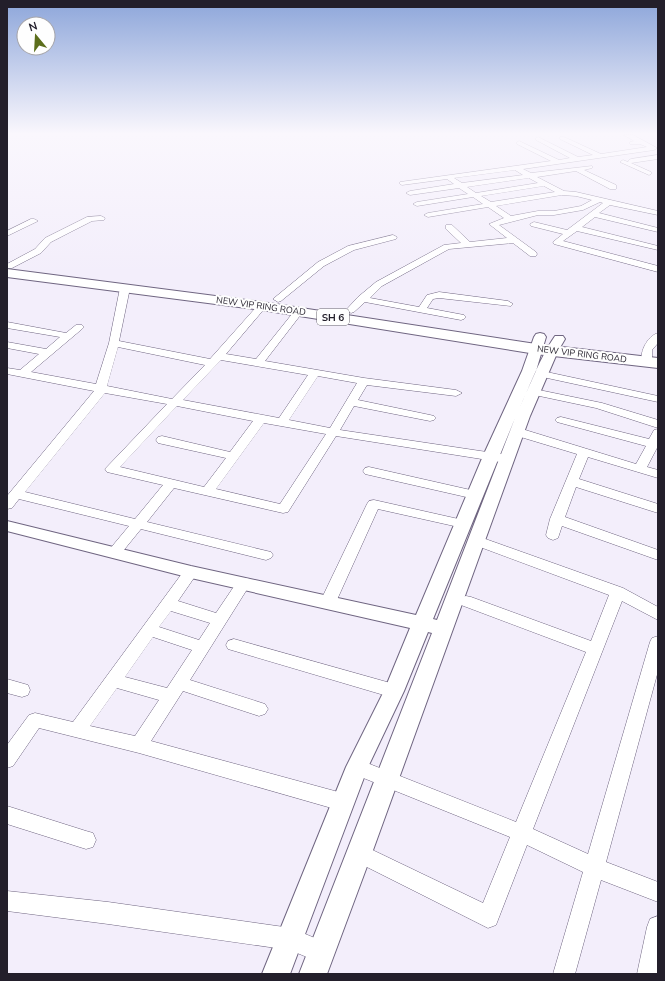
<svg xmlns="http://www.w3.org/2000/svg" width="665" height="981" font-family="'Nunito Sans',sans-serif">
  <style>
    .lines { fill: none; stroke-linecap: round; stroke-linejoin: round }
    .minor-casing { stroke: #6f6581; stroke-width: 1 }
    .tertiary-casing { stroke: #6f6581; stroke-width: 2 }
    .primary-casing { stroke: #6f6581; stroke-width: 2 }
    .minor { fill: #fff; fill-rule: evenodd }
    .tertiary { fill: #fff; fill-rule: evenodd }
    .primary { fill: #fff; fill-rule: evenodd }
    .labels { text-anchor: middle; stroke-width: 4; stroke-linejoin: round; paint-order: stroke }
    .far-street-label { font-size: 9px; fill: #231f2b; stroke: #fefefe }
    .shield { fill: #fefefe; stroke: #65626a; stroke-width: 1 }
    .shield-label { font-size: 10px; font-weight: bold; fill: #231f2b }
  </style>
  <rect width="100%" height="100%" fill="#f3eefb"/>
  <g class="lines">
    <g class="minor-casing">
      <g id="minor">
        <path d="M624,135H633L657,148L654,150L523,169L531,173L592,166V168L584,170L616,185V189H610L576,171L537,177L564,191L576,192L658,211V215L610,205L599,213L658,228V232L595,217L582,227L658,246V250L577,231L563,241L658,266V272L554,244L553,242L563,234L531,226L530,224L534,222L567,230L603,203L600,202L583,210L554,215H538L499,225L536,252L537,254L536,256H530L513,243L449,249L382,286L370,298L419,307L427,295L439,292L508,301L513,304L511,306L439,298L433,299L427,308L464,315L466,317L464,319L461,320L365,302L354,312L351,313L346,310L358,297L376,282L444,245L461,243L446,229V225H452L470,242L507,238L489,224L504,218L488,207L428,217L424,215L428,213L483,204L473,197L417,206L413,204L417,202L468,194L459,188L410,195L406,193L410,191L454,184L447,179L402,185L400,184V182L551,161L517,144L516,143L519,141L559,160L570,158L536,140L535,139L538,137L578,157L593,155L560,139V137H564L601,154L647,147L640,144H630V142L634,141ZM515,170L523,175L462,183L454,178ZM529,178L538,183L476,193L467,187ZM544,186L555,192L491,202L481,196ZM562,195L576,196L592,200L581,206L554,211H538L511,216L496,206Z"/>
        <path d="M658,155V159L631,163L651,172V174L649,175L620,162L623,160L628,162L629,160L631,159Z"/>
        <path d="M101,216L105,218L104,220L92,221L51,242L41,253L12,268H7V264L35,249L45,238L87,217Z"/>
        <path d="M31,219H34L38,221L7,236V231Z"/>
        <path d="M393,235L397,237L396,239L354,250L324,266L281,301L278,302L273,299L318,262L348,246Z"/>
        <path d="M125,285L130,288L119,341L210,359L259,304H265L267,306L265,308L226,354L256,359L296,309H302L304,311L302,313L265,361L364,378L456,390L462,393L456,396L367,385L358,400L430,415L434,416L436,418L434,420L430,421L354,406L340,430L507,455L511,456L513,459L511,462L507,463L336,436L288,512L283,513L174,488L147,522L271,552L273,555L271,558L266,560L141,529L119,556L114,558L109,556L107,553L109,550L129,526L19,499L12,508L7,509V496L94,391L7,374V368L20,370L39,354L7,348V342L46,349L60,337L7,328V322L66,333L76,325H82L84,327L82,329L31,372L96,384L109,343L120,288ZM118,347L205,365L172,399L107,386ZM221,360L308,375L279,418L183,400ZM318,376L357,383L330,428L289,420ZM105,393L167,404L105,469L107,472L163,485L135,519L25,492ZM177,406L253,421L230,452L162,436L158,437L156,440L158,443L226,458L204,487L120,467ZM264,423L326,434L280,504L216,489Z"/>
        <path d="M658,333V343L652,350V362L651,364H643C638,354 647,336 658,333Z"/>
        <path d="M542,371L658,396V402L538,376L537,374L538,372Z"/>
        <path d="M534,389L602,403L658,420V428L596,408L530,394L528,392Z"/>
        <path d="M561,417L649,439L654,430L658,429V446L647,467L658,470V478L588,457L579,479L658,504V513L576,487L565,517L658,550V560L562,526L558,538L553,540L548,538L546,535L550,519L577,454L514,435L512,432L514,429H522L636,464L646,446L557,422L555,420L557,418Z"/>
        <path d="M369,467L475,491L480,492L482,495L480,498L475,499L365,474L363,471L365,468Z"/>
        <path d="M374,500L463,520L468,521L470,524L468,527L463,528L378,509L336,602L333,606L328,607L323,606L320,602L367,504L369,501Z"/>
        <path d="M477,536L623,588L658,607V620L622,601L533,829L588,854L650,642L652,638L658,636V671L606,862L658,882V902L601,880L575,974H553L583,872L527,845L496,925L488,928L353,860L350,853L353,846L360,844L483,903L510,837L351,773L348,767L351,761L357,759L516,822L586,652L461,605L458,601L461,597L466,596L471,597L591,641L609,595L472,544L470,541L472,538Z"/>
        <path d="M191,567L196,568L198,572L178,601L216,613L239,579L244,578L249,579L251,583L190,680L265,704L268,709L265,714L259,716L183,691L151,741L342,793L349,796L352,802L349,808L342,811L139,753L39,728L13,766L7,768V745L29,715L35,713L73,722L186,568ZM171,611L210,623L199,640L159,627ZM153,637L192,650L167,688L125,677ZM117,688L159,700L135,736L90,726Z"/>
        <path d="M234,639L394,684L400,686L402,691L400,696L394,698L228,649L226,645L228,641Z"/>
        <path d="M7,679L28,685L30,690L28,695L22,697L7,693Z"/>
        <path d="M7,806L86,831L93,833L96,840L93,847L86,849L7,824Z"/>
        <path d="M7,891L108,902L291,928L329,944L332,952L329,960L321,963L290,950L108,924L7,911Z"/>
        <path d="M658,916V974H637L647,927L650,919Z"/>
      </g>
    </g>
    <g class="tertiary-casing">
      <path id="tertiary" d="M540,333L544,334L546,337L536,371L518,411C530,386 539,359 555,336H563L565,339L558,351L530,416L372,853L327,974H299L432,633L428,632L404,691L368,767L290,974H262L346,767L384,691L410,628L191,578L7,531V521L191,566L416,615L483,456L522,371L534,337L536,334ZM515,418L437,620L433,619Z"/>
    </g>
    <g class="primary-casing">
      <path id="primary" d="M7,269L262,302L536,344L658,358V368L536,354L262,310L7,277Z"/>
    </g>
    <use href="#minor" class="minor"/>
    <use href="#tertiary" class="tertiary"/>
    <use href="#primary" class="primary"/>
  </g>
  <linearGradient id="sky" x2="0" y2="1"><stop stop-color="#8da6da"/><stop offset="0.49" stop-color="#faf7fd"/><stop offset="1" stop-color="#faf7fd" stop-opacity="0"/></linearGradient>
  <rect width="665" height="273" fill="url(#sky)"/>
  <g class="labels">
    <g class="far-street-label">
      <text transform="translate(261 306) rotate(8)" y="3">NEW VIP RING ROAD</text>
      <text transform="translate(582 354) rotate(7)" y="3">NEW VIP RING ROAD</text>
    </g>
    <rect class="shield" x="317" y="309" width="32" height="16" rx="3"/>
    <g class="shield-label">
      <text x="333" y="321">SH 6</text>
    </g>
  </g>
  <rect width="665" height="981" fill="none" stroke="#231f2b" stroke-width="16"/>
  <g transform="translate(36 36) rotate(342)"><circle r="19" fill="#fefefe" stroke="#a6a5aa"/>
  <path d="M0-3L7 15L0 10L-7 15Z" fill="#5c6e1c"/>
  <text y="-6" font-size="11" font-weight="bold" text-anchor="middle" fill="#231f2b">N</text>
  </g>
</svg>
